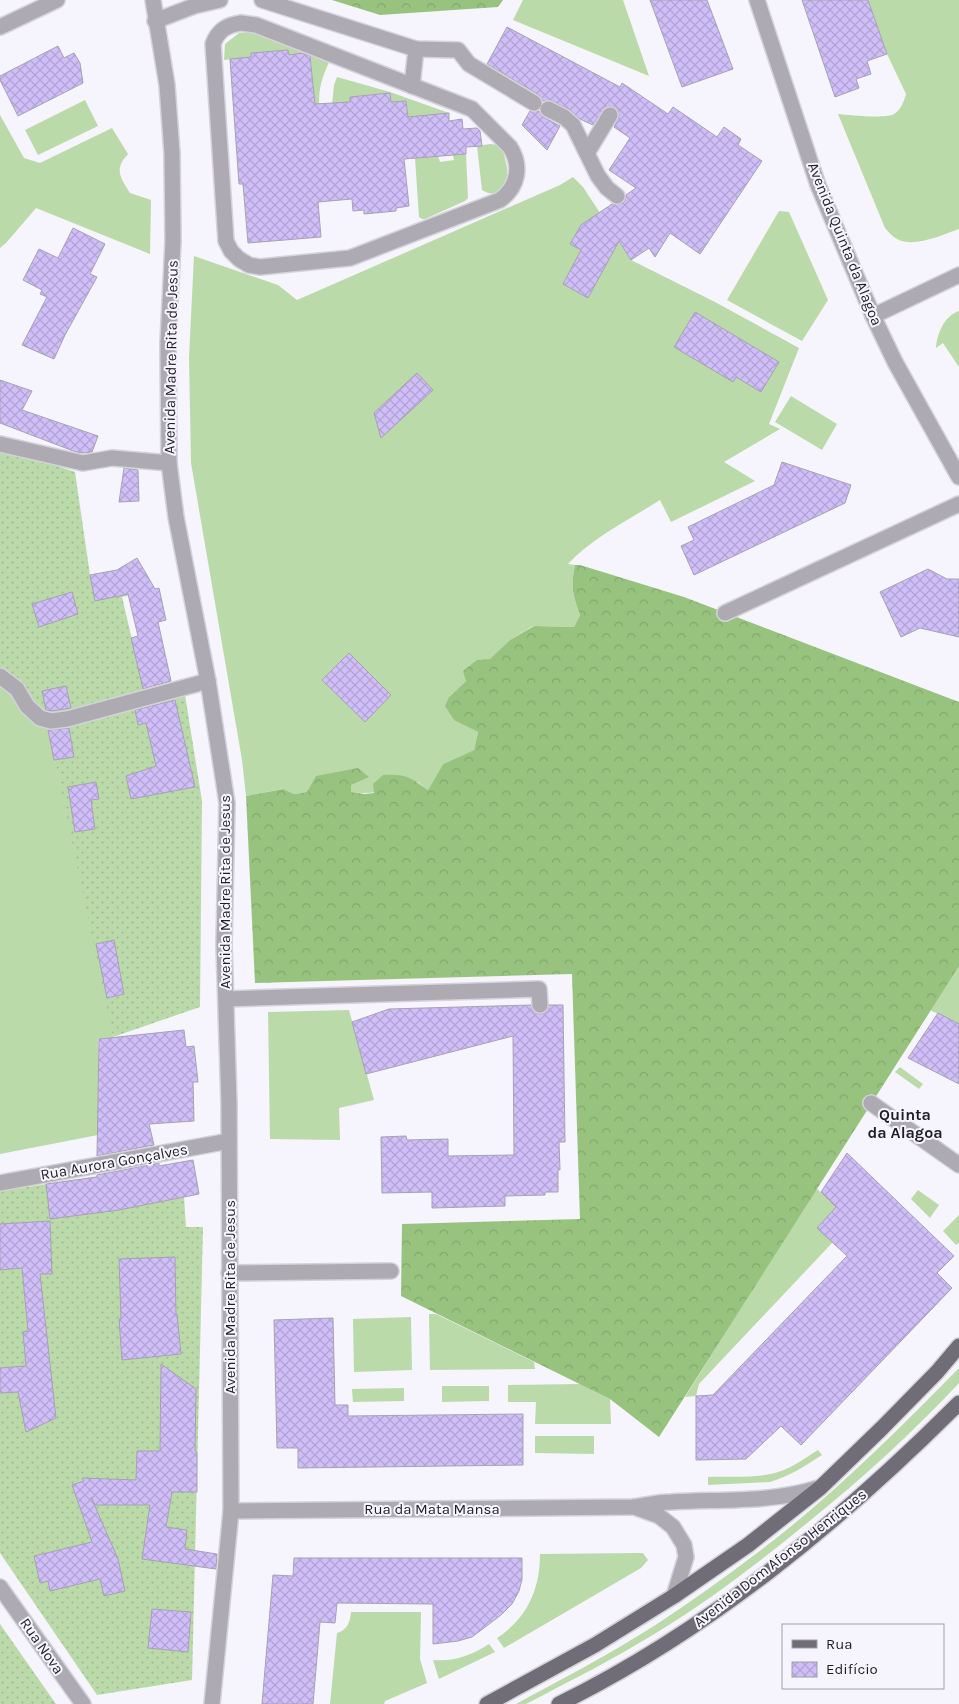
<svg xmlns="http://www.w3.org/2000/svg" width="959" height="1704" font-family="Karla,sans-serif">
  <style>
    .grass { fill: #bbdaa9 }
    .forest { fill: url(#forest-crowns) }
    .garden { fill: url(#garden-dots) }
    .building { fill: url(#building-cross-hatch); stroke: #a6a2b1 }
    .lines { fill: none; stroke-linecap: round; stroke-linejoin: round }
    .minor-casing { stroke: #d4d2da; stroke-width: 18 }
    .major-casing { stroke: #d4d2da; stroke-width: 18 }
    .minor { stroke: #adabb1; stroke-width: 15 }
    .major { stroke: #706d79; stroke-width: 15 }
    .labels { text-anchor: middle; stroke-width: 4; stroke-linejoin: round; paint-order: stroke }
    .street-label { font-size: 15px; fill: #201e24; stroke: #f6f4fd }
    .neighbourhood-label { font-size: 16px; font-weight: bold; fill: #201e24; stroke: #f6f4fd }
  </style>
  <defs>
    <pattern id="forest-crowns" width="20" height="18" patternUnits="userSpaceOnUse" patternTransform="scale(1.25)"><rect width="20" height="18" fill="#98c37e"/><path d="M2 6a3 3 0 1 1 6 0M12 15a3 3 0 1 1 6 0" fill="none" stroke="#83a76d"/></pattern>
    <pattern id="garden-dots" width="8" height="8" patternUnits="userSpaceOnUse" patternTransform="scale(1.25)"><rect width="8" height="8" fill="#bbdaa9"/><path d="M2 2h.1M6 6h.1" fill="none" stroke="#a0bb91" stroke-width="1.8" stroke-linecap="round"/></pattern>
    <pattern id="building-cross-hatch" width="8" height="8" patternUnits="userSpaceOnUse" patternTransform="scale(1.25)"><rect width="8" height="8" fill="#d0bef9"/><path d="M0 0l8 8M0 8l8-8" fill="none" stroke="#b2a3d5"/></pattern>
  </defs>
  <rect width="100%" height="100%" fill="#f6f4fd"/>
  <g class="grass">
    <path d="M523,0H623L649,76L513,20Z"/>
    <path d="M868,0H959V229C942,235 910,250 894,237C891,235 888,231 885,228L838,114C849,115 885,119 894,114C901,110 904,101 906,94L887,54Z"/>
    <path d="M249,32L275,39L330,60C317,87 318,99 321,128L316,113L310,53L289,55L288,50L251,53V57L224,60L225,44L239,33Z"/>
    <path d="M337,77L390,92L449,113L409,124L406,101L391,102L389,93L350,97V102L342,103L331,115L334,85Z"/>
    <path d="M85,100L98,126L38,155L25,130Z"/>
    <path d="M0,115L24,158L40,163L112,128L128,154C114,169 120,177 130,193L151,200L150,254L36,208L6,243L0,248Z"/>
    <path d="M490,144L498,145C503,149 504,153 505,159C510,177 507,180 496,194L488,193L482,190L477,146Z"/>
    <path d="M466,154L468,198L465,201L425,219H422L419,217L415,158L438,156L440,162L454,160L453,155Z"/>
    <path d="M573,177L583,187L631,260L715,302L799,348L769,424L780,429L724,462L755,481L671,522L660,500C629,520 593,537 568,564L575,565C570,587 573,595 580,615L574,627L533,626L510,640L490,660H477L466,681L449,697L471,728L478,732L474,750L443,764L428,790L418,782C394,788 375,796 350,792L351,785L294,794L282,789L246,796L242,760L191,463L189,357L194,256L278,285L297,300L560,185Z"/>
    <path d="M779,211L789,212L828,300L802,341L727,300Z"/>
    <path d="M959,311V367L943,343L936,348C937,334 944,316 959,311Z"/>
    <path d="M791,396L837,424L822,450L775,422Z"/>
    <path d="M0,687L48,727L108,1003L113,1037L98,1039V1135L0,1154Z"/>
    <path d="M959,966V1024L930,1010Z"/>
    <path d="M349,1010L374,1100L339,1108L340,1140L270,1139L268,1012Z"/>
    <path d="M900,1067L923,1084L919,1089L895,1072Z"/>
    <path d="M816,1188L836,1207L833,1242L699,1384L696,1396L685,1397Z"/>
    <path d="M918,1190L939,1205L930,1218L911,1199Z"/>
    <path d="M959,1215V1243L956,1245L943,1231Z"/>
    <path d="M429,1314H436L534,1362L535,1369L430,1370Z"/>
    <path d="M411,1317L412,1370L354,1372L353,1319Z"/>
    <path d="M959,1368V1383C913,1432 864,1477 812,1519C762,1560 711,1600 656,1633C614,1659 570,1681 526,1704H516C562,1679 610,1654 654,1626C695,1599 735,1570 774,1540C840,1488 900,1428 959,1368Z"/>
    <path d="M580,1384L610,1399L611,1424H535L536,1402H508V1385Z"/>
    <path d="M442,1386H489V1401L442,1402Z"/>
    <path d="M404,1388V1401L353,1402L352,1389Z"/>
    <path d="M535,1436H594V1454L535,1453Z"/>
    <path d="M818,1450L822,1455C805,1466 790,1476 770,1482L708,1485V1477C731,1476 756,1479 778,1472C792,1468 805,1458 818,1450Z"/>
    <path d="M639,1553H643L648,1560L641,1568L504,1648L497,1638C527,1618 540,1590 540,1554Z"/>
    <path d="M351,1612H421L420,1659L427,1683L385,1701L384,1704H330L337,1633C347,1630 350,1623 351,1612Z"/>
    <path d="M489,1644L495,1652L439,1679L433,1660C454,1662 472,1655 489,1644Z"/>
  </g>
  <g class="forest">
    <path d="M332,0H503L498,7L380,15Z"/>
    <path d="M575,565H580L684,597L959,702V966L659,1437L610,1399L401,1296L402,1224L580,1219L572,974L255,983L246,796L283,789L294,794L307,792L316,776L358,768L369,777L351,785V792L365,794L374,793L373,784L383,775C406,774 410,777 428,790L443,764L474,750L478,732L454,720L445,706L449,697L466,681L463,671L477,660L490,659L510,640L534,626L574,627L580,615C573,595 570,587 575,565Z"/>
  </g>
  <g class="garden">
    <path d="M0,448L17,452L75,472L90,575L132,595L122,597L147,703L185,695L202,801L200,1007L113,1037L48,727L22,709L0,689Z"/>
    <path d="M114,1174L119,1210L184,1197L186,1227H203L192,1680L97,1695L0,1553V1191Z"/>
    <path d="M0,1624L56,1704H0Z"/>
  </g>
  <g class="building">
    <path d="M650,0H707L733,69L682,87Z"/>
    <path d="M802,0H868L887,54L867,61L871,74L856,79L859,88L835,97Z"/>
    <path d="M507,27L620,87L622,83L668,114L673,107L717,137L724,127L741,139L738,145L762,161L700,254L670,233L655,257L649,248L631,260L619,241L588,298L563,284L581,250L570,244L581,225L612,204H621L625,201L626,195L636,188L609,170L630,138L614,127L619,116L618,110L614,107L610,106L605,107L593,125L580,119L568,109L552,101H543L539,95L487,64Z"/>
    <path d="M58,46L64,58L74,53L80,63L83,83L18,116L0,80V76Z"/>
    <path d="M288,50L289,55L303,53L310,56L315,104L350,102V97L390,93L391,102L406,101L408,117L449,113V121L462,119L463,129L477,128L480,131L482,146L466,147V154L404,159L409,206L396,208V211L364,214V210L353,211L352,199L318,202L321,237L248,243L243,184H239L230,59L251,57V53Z"/>
    <path d="M530,111H539L543,117L560,126L547,150L522,125Z"/>
    <path d="M73,228L105,244L90,274L97,277L65,335L54,359L22,345L47,297L40,294L42,290L23,280L39,249L58,258Z"/>
    <path d="M695,312L779,362L761,392L736,377L733,382L674,347Z"/>
    <path d="M417,373L433,390L381,438L374,413Z"/>
    <path d="M0,380L32,391L22,410L98,436L92,452L83,453L76,452L0,423Z"/>
    <path d="M782,462L851,485L845,503L694,575L681,546L694,540L688,527L774,485Z"/>
    <path d="M124,468L138,470L139,501L119,502Z"/>
    <path d="M137,558L155,589L159,588L166,620L158,622L171,681L143,689L131,638L138,636L128,594L95,601L90,575L117,570Z"/>
    <path d="M928,569L947,579H959V637L920,628L901,637L880,592Z"/>
    <path d="M72,592L78,614L39,627L32,604Z"/>
    <path d="M349,653L391,695L365,722L322,680Z"/>
    <path d="M66,686L71,708L52,711L46,710L42,691Z"/>
    <path d="M175,700L195,787L131,799L126,776L156,766L146,723L138,725L135,710Z"/>
    <path d="M69,728L74,757L54,760L48,730Z"/>
    <path d="M96,782L99,799L91,800L95,829L75,832L68,787Z"/>
    <path d="M114,940L124,994L107,998L96,944Z"/>
    <path d="M531,1005L533,1011L540,1014L546,1012L549,1005H563L565,1142H559L560,1170H558V1192H545V1195L505,1196V1206L432,1208V1192L382,1193L381,1137L406,1136L407,1140L448,1139V1156L514,1155L513,1036L366,1074L352,1022L389,1009Z"/>
    <path d="M938,1013L959,1024V1084L908,1058Z"/>
    <path d="M184,1030L186,1047L194,1046L198,1082H193L194,1121L149,1124L154,1145L97,1156L99,1039Z"/>
    <path d="M847,1153L954,1256L937,1273L952,1288L801,1445L781,1426L746,1459L696,1460V1396L713,1395L847,1256L817,1228L836,1207L821,1192Z"/>
    <path d="M193,1160L199,1194L119,1210L50,1219L46,1184L97,1177V1175L159,1163V1166Z"/>
    <path d="M50,1221L52,1274H40L56,1418L26,1432L18,1392L0,1393V1368L26,1366L23,1332L28,1331L22,1268L0,1270V1224Z"/>
    <path d="M175,1257L176,1314H177L181,1354L122,1360L119,1319H121L119,1259Z"/>
    <path d="M333,1318L335,1405H348V1416L523,1414V1465L298,1468V1448H277L274,1320Z"/>
    <path d="M161,1364L196,1389L195,1451L197,1452V1492H172L166,1527L187,1530L185,1549L217,1554L216,1569L142,1559L150,1505H95L91,1497L118,1559L125,1591L104,1596L100,1579L50,1591L48,1581L40,1583L34,1556L92,1542L72,1485L84,1481L82,1478L136,1480L137,1451H160Z"/>
    <path d="M294,1558H522V1579L519,1591L512,1604L501,1615L472,1637L458,1641L433,1644V1604L337,1603L335,1623L320,1622L313,1704H262L273,1575L293,1576Z"/>
    <path d="M152,1609L191,1612L188,1652L148,1648Z"/>
  </g>
  <g class="lines">
    <g class="minor-casing">
      <g id="minor">
        <path d="M153,0L167,85L172,153L173,241L168,343L169,463L176,517L208,681L227,803L224,945L229,1103L231,1511L212,1704"/>
        <path d="M262,0L416,49L458,50L469,64L534,103"/>
        <path d="M757,0L818,185L873,316L895,362L959,477"/>
        <path d="M155,21L194,6L220,0"/>
        <path d="M241,23L256,25L472,109L510,147C522,166 518,187 500,200L350,258L260,267L249,265L239,259L231,251L226,241L213,44C218,30 227,25 241,23Z"/>
        <path d="M0,27L57,0"/>
        <path d="M412,86L416,49"/>
        <path d="M548,109L564,117L573,125L598,176L607,188L617,196"/>
        <path d="M587,153L610,115"/>
        <path d="M873,316L959,275"/>
        <path d="M0,444L83,463L112,458L169,463"/>
        <path d="M725,613L959,504"/>
        <path d="M0,676L17,689L27,706L40,718L51,721L67,719L208,681"/>
        <path d="M226,999L539,989L540,1005"/>
        <path d="M871,1103L959,1165"/>
        <path d="M0,1183L229,1141"/>
        <path d="M229,1273L391,1271"/>
        <path d="M637,1508L659,1516L673,1527L684,1545L686,1557L674,1596"/>
        <path d="M231,1511L633,1507C646,1505 659,1502 671,1502C720,1499 771,1503 818,1488"/>
        <path d="M0,1587L83,1704"/>
      </g>
    </g>
    <g class="major-casing">
      <g id="major">
        <path d="M487,1704L595,1645L674,1596L748,1545L820,1488L882,1428L937,1372L959,1346"/>
        <path d="M559,1704C709,1630 841,1521 959,1403"/>
      </g>
    </g>
    <use href="#minor" class="minor"/>
    <use href="#major" class="major"/>
  </g>
  <g class="labels">
    <g class="street-label">
      <text transform="translate(845 244) rotate(68)" y="5">Avenida Quinta da Alagoa</text>
      <text transform="translate(171 357) rotate(-89)" y="5">Avenida Madre Rita de Jesus</text>
      <text transform="translate(225 892) rotate(-90)" y="5">Avenida Madre Rita de Jesus</text>
      <text transform="translate(114 1162) rotate(-10)" y="5">Rua Aurora Gonçalves</text>
      <text transform="translate(230 1297) rotate(-90)" y="5">Avenida Madre Rita de Jesus</text>
      <text x="432" y="1514">Rua da Mata Mansa</text>
      <text transform="translate(780 1558) rotate(-38)" y="5">Avenida Dom Afonso Henriques</text>
      <text transform="translate(42 1646) rotate(55)" y="5">Rua Nova</text>
    </g>
    <g class="neighbourhood-label">
      <text x="905" y="1120">Quinta<tspan x="905" dy="18">da Alagoa</tspan></text>
    </g>
  </g>
  <rect x="782" y="1624" width="162" height="65" fill="#f6f4fd" stroke="#a09ea6"/>
  <rect x="792" y="1640" width="25" height="8" fill="#706d79" stroke="#a09ea6"/>
  <text x="826" y="1649" font-size="15" fill="#201e24">Rua</text>
  <rect x="792" y="1662" width="25" height="15" fill="url(#building-cross-hatch)" stroke="#a09ea6"/>
  <text x="826" y="1674" font-size="15" fill="#201e24">Edifício</text>
</svg>
